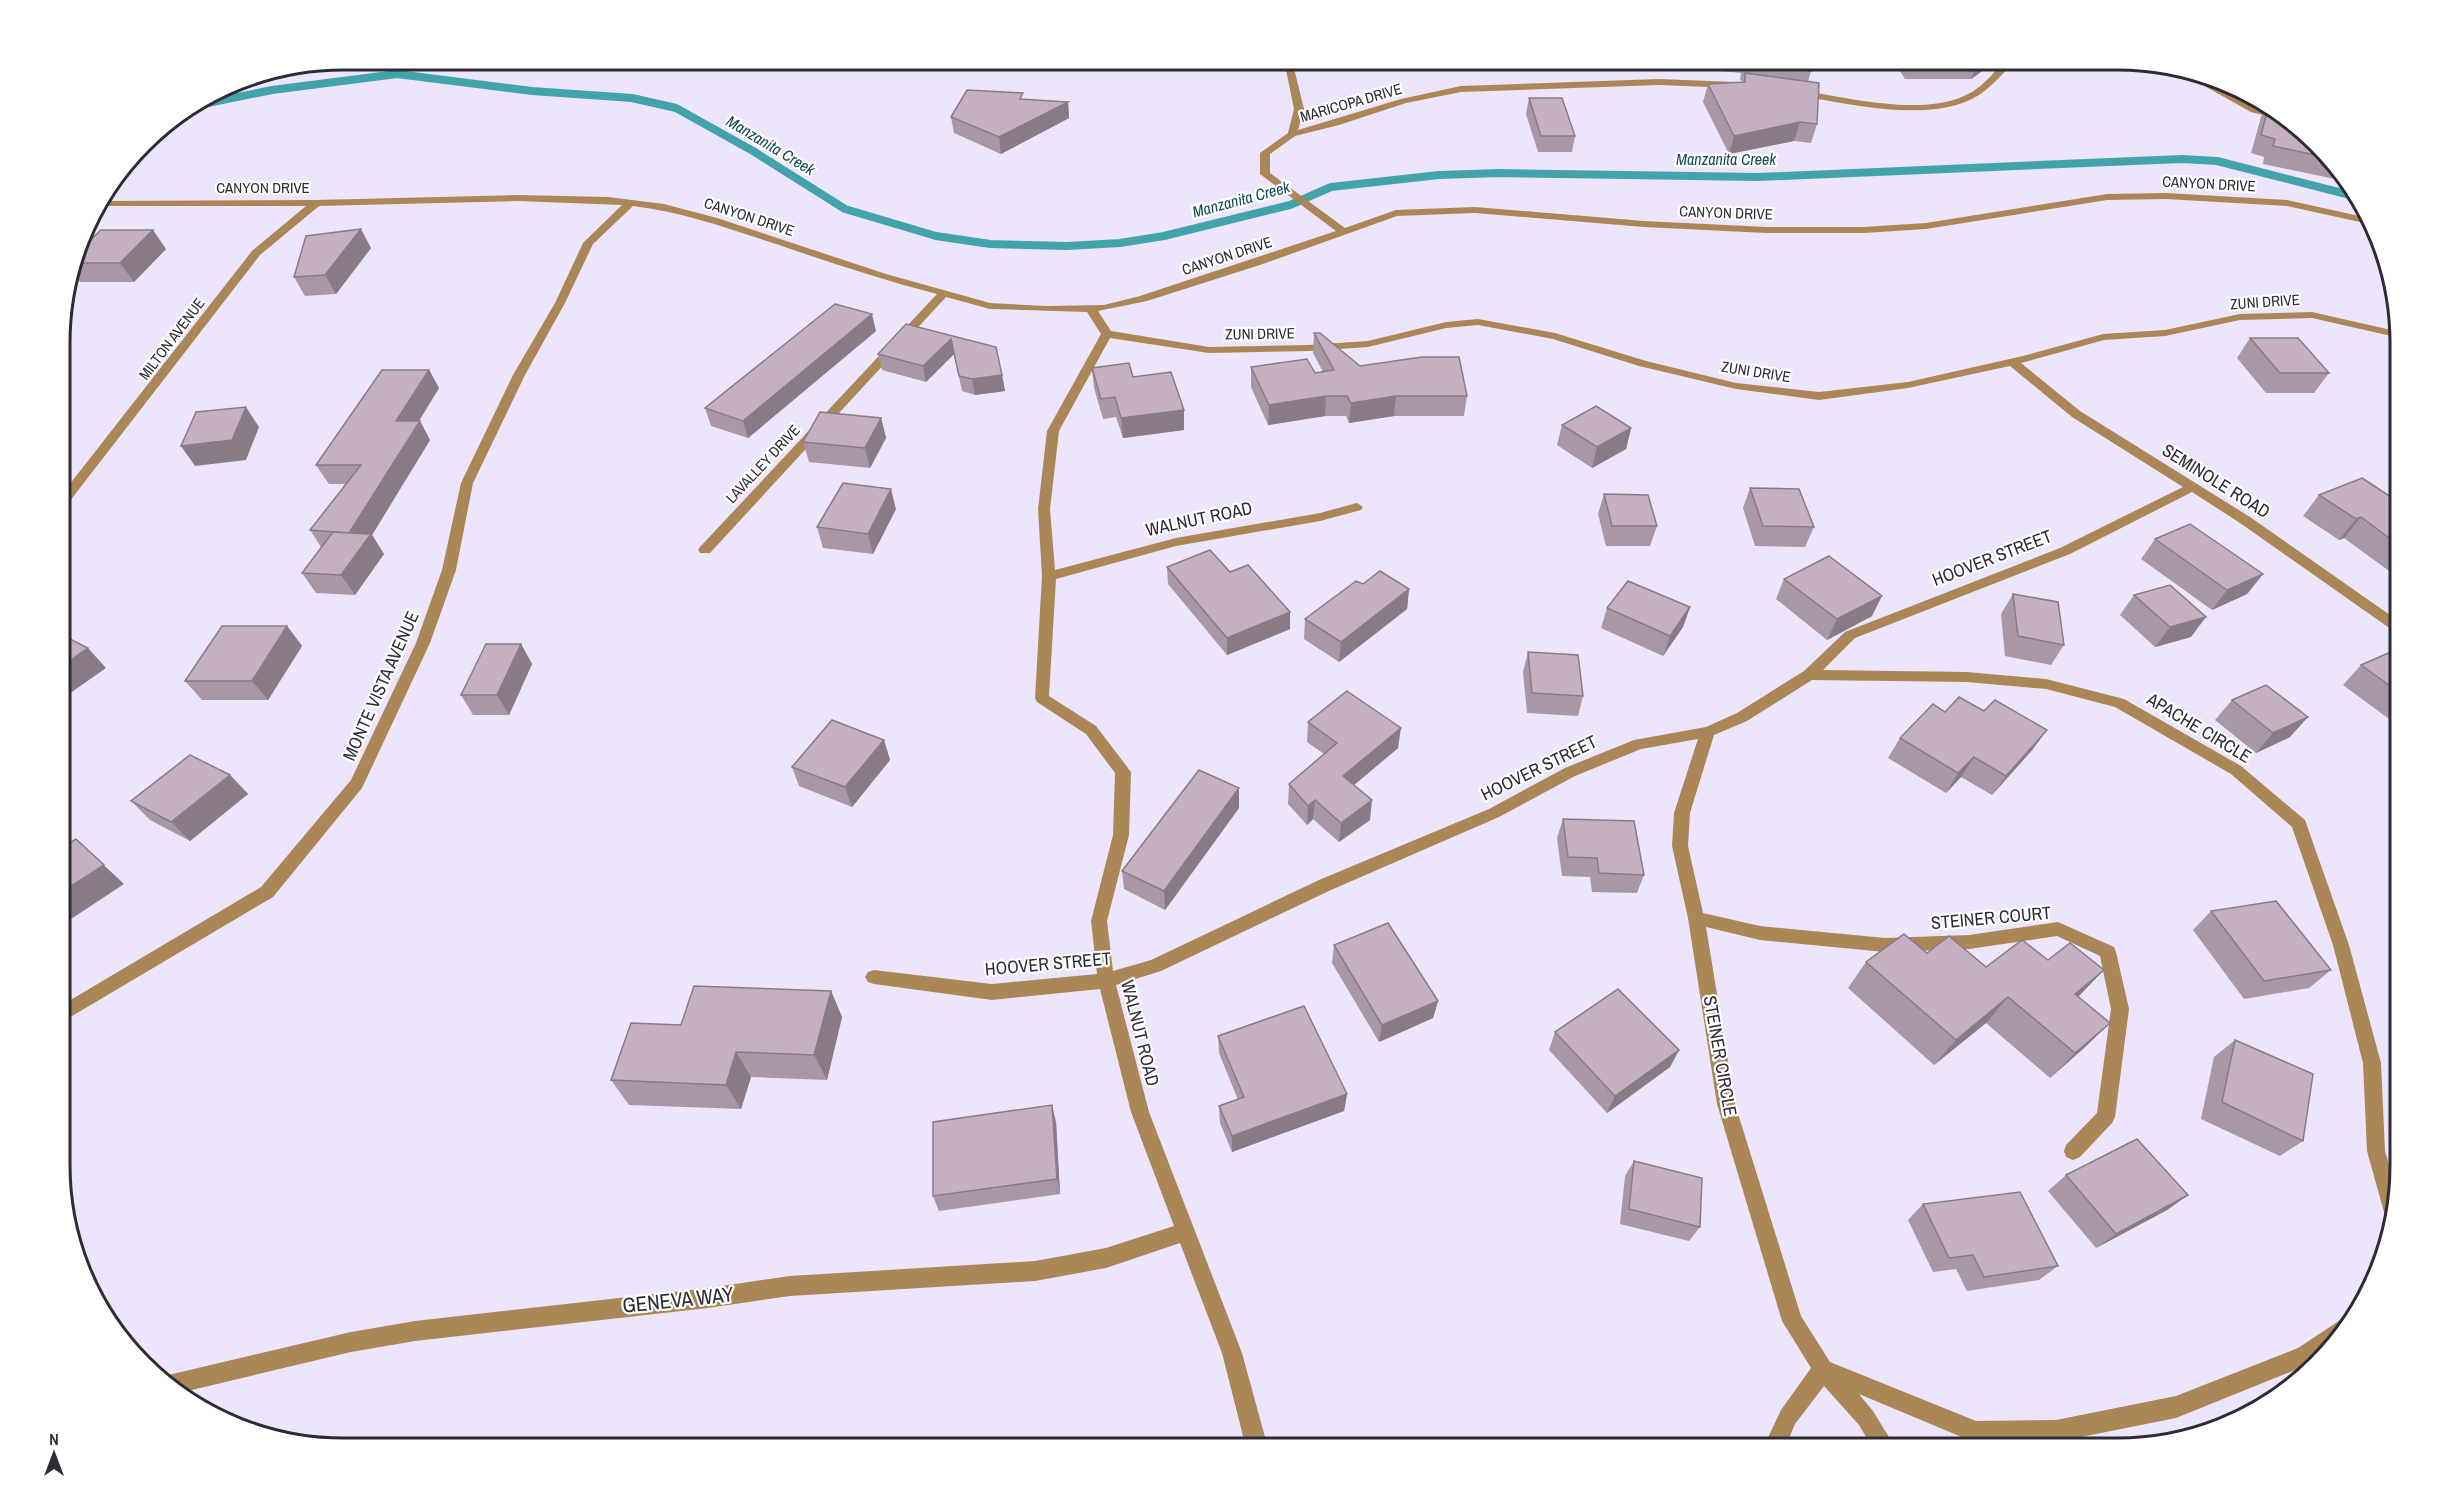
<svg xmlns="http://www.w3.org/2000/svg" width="2461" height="1508" font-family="'Archivo Narrow',sans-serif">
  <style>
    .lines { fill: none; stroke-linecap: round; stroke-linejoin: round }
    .stream { stroke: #42a3ab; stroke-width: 8 }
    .minor { fill: #ab8657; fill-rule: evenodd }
    .wall { fill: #a997a5 }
    .shaded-wall { fill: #897b86 }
    .building { fill: #c4b0c0; stroke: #897b86; stroke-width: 1.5 }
    .labels { text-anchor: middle; stroke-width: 4.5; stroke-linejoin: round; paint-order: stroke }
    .far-street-label { font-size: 15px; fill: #2e2b34; stroke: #fff }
    .far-water-label { font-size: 16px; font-style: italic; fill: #124b50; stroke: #fff }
    .street-label { font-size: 18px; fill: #2e2b34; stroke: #fff }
    .near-street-label { font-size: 21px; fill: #2e2b34; stroke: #fff }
    .rim { fill: none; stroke: #2e2b34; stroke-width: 3 }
  </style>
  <rect width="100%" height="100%" fill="#ede5fc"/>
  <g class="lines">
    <path class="stream" d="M198,105L272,90L397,74L532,91L632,98L676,108L753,151L845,209L936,236L990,244L1067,246L1120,243L1164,236L1290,205L1331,187L1439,175L1499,173L1758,177L2182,159L2217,161L2358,197"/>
    <g class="minor">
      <path d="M1284,60H1292L1304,109L1298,130L1401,99L1461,86L1659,79L1735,82L1739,85L1735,88L1659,85L1461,92L1406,103L1339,125L1295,136L1270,154V173L1345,228L1396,210L1475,207L1644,221L1766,227H1864L1926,223L2107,194L2166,193L2287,200L2368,218L2369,224L2287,206L2166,199L2107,200L1926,229L1864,233H1766L1644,227L1475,213L1397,216L1263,264L1147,301L1098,311L1111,331L1209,347L1308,345L1368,341L1446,322L1478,319L1555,333L1646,361L1736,383L1819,392L1908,382L2023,356L2103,334L2165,330L2240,314L2312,312L2400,332V338L2312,318L2240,320L2165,336L2104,340L2021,363L2080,411L2250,517L2400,622V634L2395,632L2240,523L2192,492L2070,554L1855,638L1823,670L1967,672L2046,679L2124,699L2241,766L2305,820L2349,945L2381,1063L2385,1151L2398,1194L2393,1221L2387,1219L2384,1212L2367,1151L2363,1063L2333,945L2292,827L2231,774L2115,707L2046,689L1967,682L1812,680L1747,721L1714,735L1690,813L1688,846L1703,913L1760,926L1885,938L1969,935L2058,922L2114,947L2116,952L2129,1009L2115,1117L2112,1123L2080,1157L2073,1160L2066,1157L2064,1151L2066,1145L2097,1113L2111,1009L2100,956L2057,936L1969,949L1885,952L1760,940L1706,927L1735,1104L1801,1316L1830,1362L1976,1421L2056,1420L2176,1396L2298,1348L2354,1311L2358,1312L2353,1322L2305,1366L2176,1418L2056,1442L1976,1443L1859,1394L1873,1411L1895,1447H1872L1859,1425L1824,1386L1795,1424L1785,1448H1763L1781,1410L1811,1368L1782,1321L1717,1104L1688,918L1672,846L1674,813L1698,739L1641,749L1575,776L1499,817L1331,890L1161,971L1116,985L1149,1112L1242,1353L1268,1448H1246L1222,1353L1180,1243L1106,1268L1035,1281L790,1296L708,1308L415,1341L351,1352L179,1393L164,1376L351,1332L415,1321L708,1288L790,1276L1035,1261L1106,1248L1174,1226L1131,1112L1100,989L992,1000L874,984L868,982L865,977L868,972L874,970L992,984L1097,974L1091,921L1113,835L1115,773L1086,734L1037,702L1035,698L1042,576L1038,509L1047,431L1101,334L1087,312L990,309L946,297L710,553H700L698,550L700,547L937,294C883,280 831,263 779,245C730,229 683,212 633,206L593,244L565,303L525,375L473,483L456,570L430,643L362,788L273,897L62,1022V1005L261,887L351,780L416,643L442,570L461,483L513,375L555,303L583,243L622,205L518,201L319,206L260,255L66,506L62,507V494L252,251L306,206H98L102,201L316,200L518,195L608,197L664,204L717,218L886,274L990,303L1046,306L1104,305L1140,296L1336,231L1260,174V153L1288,133L1294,109ZM1478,325L1553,339L1639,366L1736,389L1819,400L1908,388L2010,366L2072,417L2183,487L2060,548L1845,632L1804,671L1737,713L1706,727L1634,740L1565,768L1489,809L1319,880L1151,960L1113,971L1107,921L1129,835L1131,772L1096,726L1049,696L1056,579L1176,546L1320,521L1361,510L1363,507L1357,503L1320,513L1176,538L1055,570L1050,509L1059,431L1110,338L1209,353L1308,351L1368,347L1446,328Z"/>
      <path d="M2006,60H2015C2005,72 1992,86 1979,95C1931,125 1850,103 1798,96L1794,93L1798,90C1847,97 1926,119 1972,92C1985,84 1995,71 2006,60Z"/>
      <path d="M2172,68L2184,69L2257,108L2282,115L2287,121L2251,112Z"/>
    </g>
  </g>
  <g class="wall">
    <path d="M1628,60H1801L1811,71L1808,82L1817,124L1811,143L1794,141L1729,154L1703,102L1708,84L1742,82L1743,81L1740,80L1741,73L1628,61Z"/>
    <path d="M1893,60H1998L1971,79H1905Z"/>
    <path d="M1529,98L1575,136L1572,152H1538L1526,114Z"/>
    <path d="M1024,99L1068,102L1069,118L1001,154L954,133L951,117Z"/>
    <path d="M2265,103L2275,108L2344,181L2263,164L2264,157L2251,153L2261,117L2266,108L2263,107Z"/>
    <path d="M371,248L336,294L305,296L294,277Z"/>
    <path d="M166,249L134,282H80L73,272L80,250Z"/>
    <path d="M906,324L1002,375L1005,391L975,395L962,391L954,354L926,382L882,370L878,354Z"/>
    <path d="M876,331L748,438L711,426L705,408Z"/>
    <path d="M1314,333L1360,366L1467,396L1464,416H1394L1349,423L1346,416H1325L1268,425L1251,387V367L1315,373L1323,372L1313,353Z"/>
    <path d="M2250,338L2329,373L2314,393H2266L2237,358Z"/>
    <path d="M1092,368L1133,377L1184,430L1123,438L1116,417L1103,419L1094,388Z"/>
    <path d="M429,370L439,388L419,421H420L430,440L372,535L384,554L355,595L316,593L302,573L321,547L310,530L346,484H329L316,465Z"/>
    <path d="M881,418L886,438L870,468L809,462L803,442Z"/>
    <path d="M1562,425L1631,428L1626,449L1592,468L1557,445Z"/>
    <path d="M1750,488L1814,527L1805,547L1755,546L1743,508Z"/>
    <path d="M1604,494L1657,526L1650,546H1606L1598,514Z"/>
    <path d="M2319,495L2400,503V579L2344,538L2339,540L2303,516Z"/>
    <path d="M896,509L873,554L823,548L817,527Z"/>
    <path d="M2155,539L2263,574L2247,594L2212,610L2141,559Z"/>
    <path d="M1167,567L1230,572L1290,629L1227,655L1168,584Z"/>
    <path d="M1784,579L1872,616L1827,640L1776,599Z"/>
    <path d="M1363,584L1409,589L1407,609L1339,662L1304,639L1305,619Z"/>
    <path d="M2013,594L2064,645L2051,665L2005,656L2001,614Z"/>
    <path d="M2134,595L2191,637L2155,647L2120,615Z"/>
    <path d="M1690,607L1683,627L1663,656L1601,628L1607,608Z"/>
    <path d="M287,626L302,646L268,700H202L185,681Z"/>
    <path d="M521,644L532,664L509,715H473L461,695Z"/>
    <path d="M2400,648V727L2343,685L2361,665Z"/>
    <path d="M1528,652L1583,696L1578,716L1527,713L1523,672Z"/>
    <path d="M2232,700L2290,737L2256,753L2215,720Z"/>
    <path d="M1945,712L2033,749L1992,795L1961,777L1946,793L1888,758L1900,738Z"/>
    <path d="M1308,722L1398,748L1354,785L1370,820L1339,842L1313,819L1307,825L1288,804L1289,784L1324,754L1307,742Z"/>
    <path d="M884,740L890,760L852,807L799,786L792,767Z"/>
    <path d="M230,775L248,794L190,841L150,820L131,801Z"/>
    <path d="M1239,808L1165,910L1124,889L1122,871Z"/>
    <path d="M1563,819L1644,875L1637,893L1592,892L1590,877L1562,876L1557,838Z"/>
    <path d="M2211,911L2331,970L2309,988L2244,999L2193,930Z"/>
    <path d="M1334,945L1438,1001L1433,1018L1379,1042L1332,963Z"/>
    <path d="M1927,953L1986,967L2078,997L2110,1023L2084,1048L2050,1078L1986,1023L1934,1065L1848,988L1866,962Z"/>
    <path d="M831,991L842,1017L827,1080L751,1077L741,1109L629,1105L611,1080L681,1025Z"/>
    <path d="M1555,1032L1679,1050L1670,1067L1607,1113L1549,1050Z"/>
    <path d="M1218,1036L1347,1094L1344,1111L1232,1152L1220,1123L1219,1106L1238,1100L1219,1053Z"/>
    <path d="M2235,1040L2303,1141L2280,1156L2201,1119L2214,1057Z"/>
    <path d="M1056,1122L1060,1194L939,1211L933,1196Z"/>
    <path d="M1634,1161L1700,1227L1689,1241L1620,1224L1625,1176Z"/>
    <path d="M2066,1175L2188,1195L2167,1210L2096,1248L2048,1191Z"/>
    <path d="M1923,1204L2058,1266L2039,1280L1967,1291L1956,1269L1933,1272L1908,1220Z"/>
  </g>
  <g class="shaded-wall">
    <path d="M1982,60H1998L1971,79L1977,64Z"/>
    <path d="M1068,102L1069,118L1001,154L999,137Z"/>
    <path d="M1800,122L1794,141L1729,154L1734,136Z"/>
    <path d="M361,229L371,248L336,294L325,275Z"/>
    <path d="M153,230L166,249L134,282L120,263Z"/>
    <path d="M872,314L876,331L748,438L743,421Z"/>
    <path d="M951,339L954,354L926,382L923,366Z"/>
    <path d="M429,370L439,388L407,440L396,421Z"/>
    <path d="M1002,375L1005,391L975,395L972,379Z"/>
    <path d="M1326,396L1325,416L1268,425L1269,405Z"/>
    <path d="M1396,396L1394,416L1349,423L1351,403Z"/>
    <path d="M246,407L259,427L246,460L195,466L181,446Z"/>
    <path d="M1184,410V430L1123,438L1121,418Z"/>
    <path d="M881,418L886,438L870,468L865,448Z"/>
    <path d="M420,421L430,440L372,535L384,554L355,595L341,575L349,533Z"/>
    <path d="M1631,428L1626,449L1592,468L1597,447Z"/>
    <path d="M891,489L896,509L873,554L868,534Z"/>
    <path d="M2361,517L2344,538L2339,540L2356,519Z"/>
    <path d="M2263,574L2247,594L2212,610L2227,590Z"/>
    <path d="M1409,589L1407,609L1339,662L1341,642Z"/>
    <path d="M1882,596L1872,616L1827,640L1837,619Z"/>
    <path d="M1690,607L1683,627L1663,656L1670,636Z"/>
    <path d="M1290,612V629L1227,655V638Z"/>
    <path d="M2206,617L2191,637L2155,647L2170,627Z"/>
    <path d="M287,626L302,646L268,700L252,681Z"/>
    <path d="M521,644L532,664L509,715L497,695Z"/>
    <path d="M88,648L106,668L62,699V666Z"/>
    <path d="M2308,717L2290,737L2256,753L2273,733Z"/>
    <path d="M1401,728L1398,748L1341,796L1343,776Z"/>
    <path d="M2047,730L2033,749L1992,795L2006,776Z"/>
    <path d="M884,740L890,760L852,807L845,787Z"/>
    <path d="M1974,757L1961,777L1946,793L1958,773Z"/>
    <path d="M230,775L248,794L190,841L171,822Z"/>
    <path d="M1239,788V808L1165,910L1164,891Z"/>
    <path d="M1315,800L1313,819L1307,825L1308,806Z"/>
    <path d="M1372,800L1370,820L1339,842L1341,823Z"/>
    <path d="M76,839L124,884L62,925V892Z"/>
    <path d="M2104,970L2079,996L2050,1020L2075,994Z"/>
    <path d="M831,991L842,1017L827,1080L814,1055Z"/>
    <path d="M2008,997L1986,1023L1934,1065L1956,1040Z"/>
    <path d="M1438,1001L1433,1018L1379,1042L1382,1025Z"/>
    <path d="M2110,1023L2084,1048L2050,1078L2075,1053Z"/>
    <path d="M1679,1050L1670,1067L1607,1113L1615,1096Z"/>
    <path d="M736,1052L751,1077L741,1109L726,1085Z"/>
    <path d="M1347,1094L1344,1111L1232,1152V1136Z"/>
    <path d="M1052,1105L1056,1122L1060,1194L1057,1179Z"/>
    <path d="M2188,1195L2167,1210L2096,1248L2116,1234Z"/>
  </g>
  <g class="building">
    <path d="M1745,60H1801L1811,71L1745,62Z"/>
    <path d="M1909,60H1982L1977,64L1911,63Z"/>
    <path d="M1745,73L1819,83L1817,124L1800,122L1734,136L1708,84L1745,82Z"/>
    <path d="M967,90L1023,93L1020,99L1068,102L999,137L951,117Z"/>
    <path d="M1529,98H1562L1575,136H1541Z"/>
    <path d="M2269,105L2275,108L2320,156L2273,146L2275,139L2261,135Z"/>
    <path d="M361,229L325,275L294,277L306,236Z"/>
    <path d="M101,230H153L120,263H76L80,250Z"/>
    <path d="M835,304L872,314L743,421L705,408Z"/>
    <path d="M906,324L996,347L1002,375L972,379L959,376L951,339L923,366L878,354Z"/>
    <path d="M1314,333H1320L1360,366L1422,357H1459L1467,396H1396L1351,403L1347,396H1326L1269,405L1251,367L1307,359L1315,373L1334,370Z"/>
    <path d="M2250,338H2298L2329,373H2280Z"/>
    <path d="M1129,363L1133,377L1171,372L1184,410L1121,418L1115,397L1101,399L1092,368Z"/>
    <path d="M382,370H429L396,421H420L349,533L310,530L361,465H316Z"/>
    <path d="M1596,406L1631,428L1597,447L1562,425Z"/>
    <path d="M246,407L232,440L181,446L196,412Z"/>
    <path d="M820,412L881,418L865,448L803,442Z"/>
    <path d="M2362,478L2400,503V546L2361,517L2356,519L2319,495Z"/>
    <path d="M843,483L891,489L868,534L817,527Z"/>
    <path d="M1750,488L1799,489L1814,527L1763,526Z"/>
    <path d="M1604,494L1648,495L1657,526H1612Z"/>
    <path d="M2190,524L2263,574L2227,590L2155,539Z"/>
    <path d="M333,532L371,534L341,575L302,573Z"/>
    <path d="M1210,550L1230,572L1248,565L1290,612L1227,638L1167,567Z"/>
    <path d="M1829,556L1882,596L1837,619L1784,579Z"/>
    <path d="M1380,571L1409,589L1341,642L1305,619L1356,581L1363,584Z"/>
    <path d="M1628,581L1690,607L1670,636L1607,608Z"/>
    <path d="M2170,585L2206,617L2170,627L2134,595Z"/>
    <path d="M2013,594L2058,602L2064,645L2018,636Z"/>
    <path d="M222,626H287L252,681H185Z"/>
    <path d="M62,635L88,648L62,666Z"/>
    <path d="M486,644H521L497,695H461Z"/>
    <path d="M2400,648V693L2361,665Z"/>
    <path d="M1528,652L1578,655L1583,696L1532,693Z"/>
    <path d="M2266,685L2308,717L2273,733L2232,700Z"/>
    <path d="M1347,691L1401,728L1343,776L1372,800L1341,823L1315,800L1308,806L1289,784L1337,743L1308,722Z"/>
    <path d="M1959,697L1984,711L1995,700L2047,730L2006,776L1974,757L1958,773L1900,738L1933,704L1945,712Z"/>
    <path d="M832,720L884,740L845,787L792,767Z"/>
    <path d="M190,755L230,775L171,822L131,801Z"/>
    <path d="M1199,770L1239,788L1164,891L1122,871Z"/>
    <path d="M1563,819L1634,821L1644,875L1599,873L1597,858L1568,857Z"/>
    <path d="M76,839L104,865L62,892V848Z"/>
    <path d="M2276,901L2331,970L2264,981L2211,911Z"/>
    <path d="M1388,923L1438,1001L1382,1025L1334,945Z"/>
    <path d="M1904,934L1927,953L1949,936L1986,967L2022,940L2048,960L2070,943L2104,970L2075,994L2110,1023L2075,1053L2008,997L1956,1040L1866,962Z"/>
    <path d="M694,986L831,991L814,1055L736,1052L726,1085L611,1080L631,1023L681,1025Z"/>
    <path d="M1618,989L1679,1050L1615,1096L1555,1032Z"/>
    <path d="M1304,1006L1347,1094L1232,1136L1219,1106L1244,1097L1218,1036Z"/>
    <path d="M2235,1040L2313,1074L2303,1141L2222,1102Z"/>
    <path d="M1052,1105L1057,1179L933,1196V1122Z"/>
    <path d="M2137,1139L2188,1195L2116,1234L2066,1175Z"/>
    <path d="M1634,1161L1702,1178L1700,1227L1629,1209Z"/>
    <path d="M2020,1192L2058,1266L1984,1277L1973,1255L1949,1258L1923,1204Z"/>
    <path d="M633,1446H749L748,1448H632Z"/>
  </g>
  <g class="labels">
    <g class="far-street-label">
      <text transform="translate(1351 103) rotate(-16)" y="5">MARICOPA DRIVE</text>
      <text transform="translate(2209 184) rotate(3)" y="5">CANYON DRIVE</text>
      <text x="263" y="193">CANYON DRIVE</text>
      <text transform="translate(1726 213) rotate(2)" y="5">CANYON DRIVE</text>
      <text transform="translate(749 217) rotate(18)" y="5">CANYON DRIVE</text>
      <text transform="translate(1227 256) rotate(-18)" y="5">CANYON DRIVE</text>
      <text transform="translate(2265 302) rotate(-4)" y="5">ZUNI DRIVE</text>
      <text transform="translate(1260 334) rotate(-1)" y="5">ZUNI DRIVE</text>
      <text transform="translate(172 339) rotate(-53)" y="5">MILTON AVENUE</text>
      <text transform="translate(1756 372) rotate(9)" y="5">ZUNI DRIVE</text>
      <text transform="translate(763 464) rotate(-47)" y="5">LAVALLEY DRIVE</text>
    </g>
    <g class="far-water-label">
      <text transform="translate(771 145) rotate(31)" y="6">Manzanita Creek</text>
      <text x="1726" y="165">Manzanita Creek</text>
      <text transform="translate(1241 199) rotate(-15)" y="6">Manzanita Creek</text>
    </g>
    <g class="street-label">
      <text transform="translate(2216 481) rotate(32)" y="6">SEMINOLE ROAD</text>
      <text transform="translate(1199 519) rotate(-12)" y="6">WALNUT ROAD</text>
      <text transform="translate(1992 558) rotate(-21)" y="6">HOOVER STREET</text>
      <text transform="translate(381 686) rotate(-66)" y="6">MONTE VISTA AVENUE</text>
      <text transform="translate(2199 728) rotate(31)" y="6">APACHE CIRCLE</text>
      <text transform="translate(1539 768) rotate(-26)" y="6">HOOVER STREET</text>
      <text transform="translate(1991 918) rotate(-5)" y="6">STEINER COURT</text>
      <text transform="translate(1048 964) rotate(-5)" y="6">HOOVER STREET</text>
      <text transform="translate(1140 1033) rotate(76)" y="6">WALNUT ROAD</text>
      <text transform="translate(1720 1056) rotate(80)" y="6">STEINER CIRCLE</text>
    </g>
    <g class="near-street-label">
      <text transform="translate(678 1300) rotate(-6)" y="7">GENEVA WAY</text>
    </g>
  </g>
  <path d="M0 0H2461V1508H0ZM343 70H2117A273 273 0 0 1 2390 343V1165A273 273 0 0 1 2117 1438H343A273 273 0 0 1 70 1165V343A273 273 0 0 1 343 70Z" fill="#fff" fill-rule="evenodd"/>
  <path class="rim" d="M343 70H2117A273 273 0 0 1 2390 343V1165A273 273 0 0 1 2117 1438H343A273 273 0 0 1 70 1165V343A273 273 0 0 1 343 70Z"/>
  <g transform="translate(54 1454)" stroke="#ffffff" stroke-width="4.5" paint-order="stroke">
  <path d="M0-4.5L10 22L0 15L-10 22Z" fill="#2e2b34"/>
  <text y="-9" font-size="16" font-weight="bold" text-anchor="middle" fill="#2e2b34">N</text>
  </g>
</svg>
